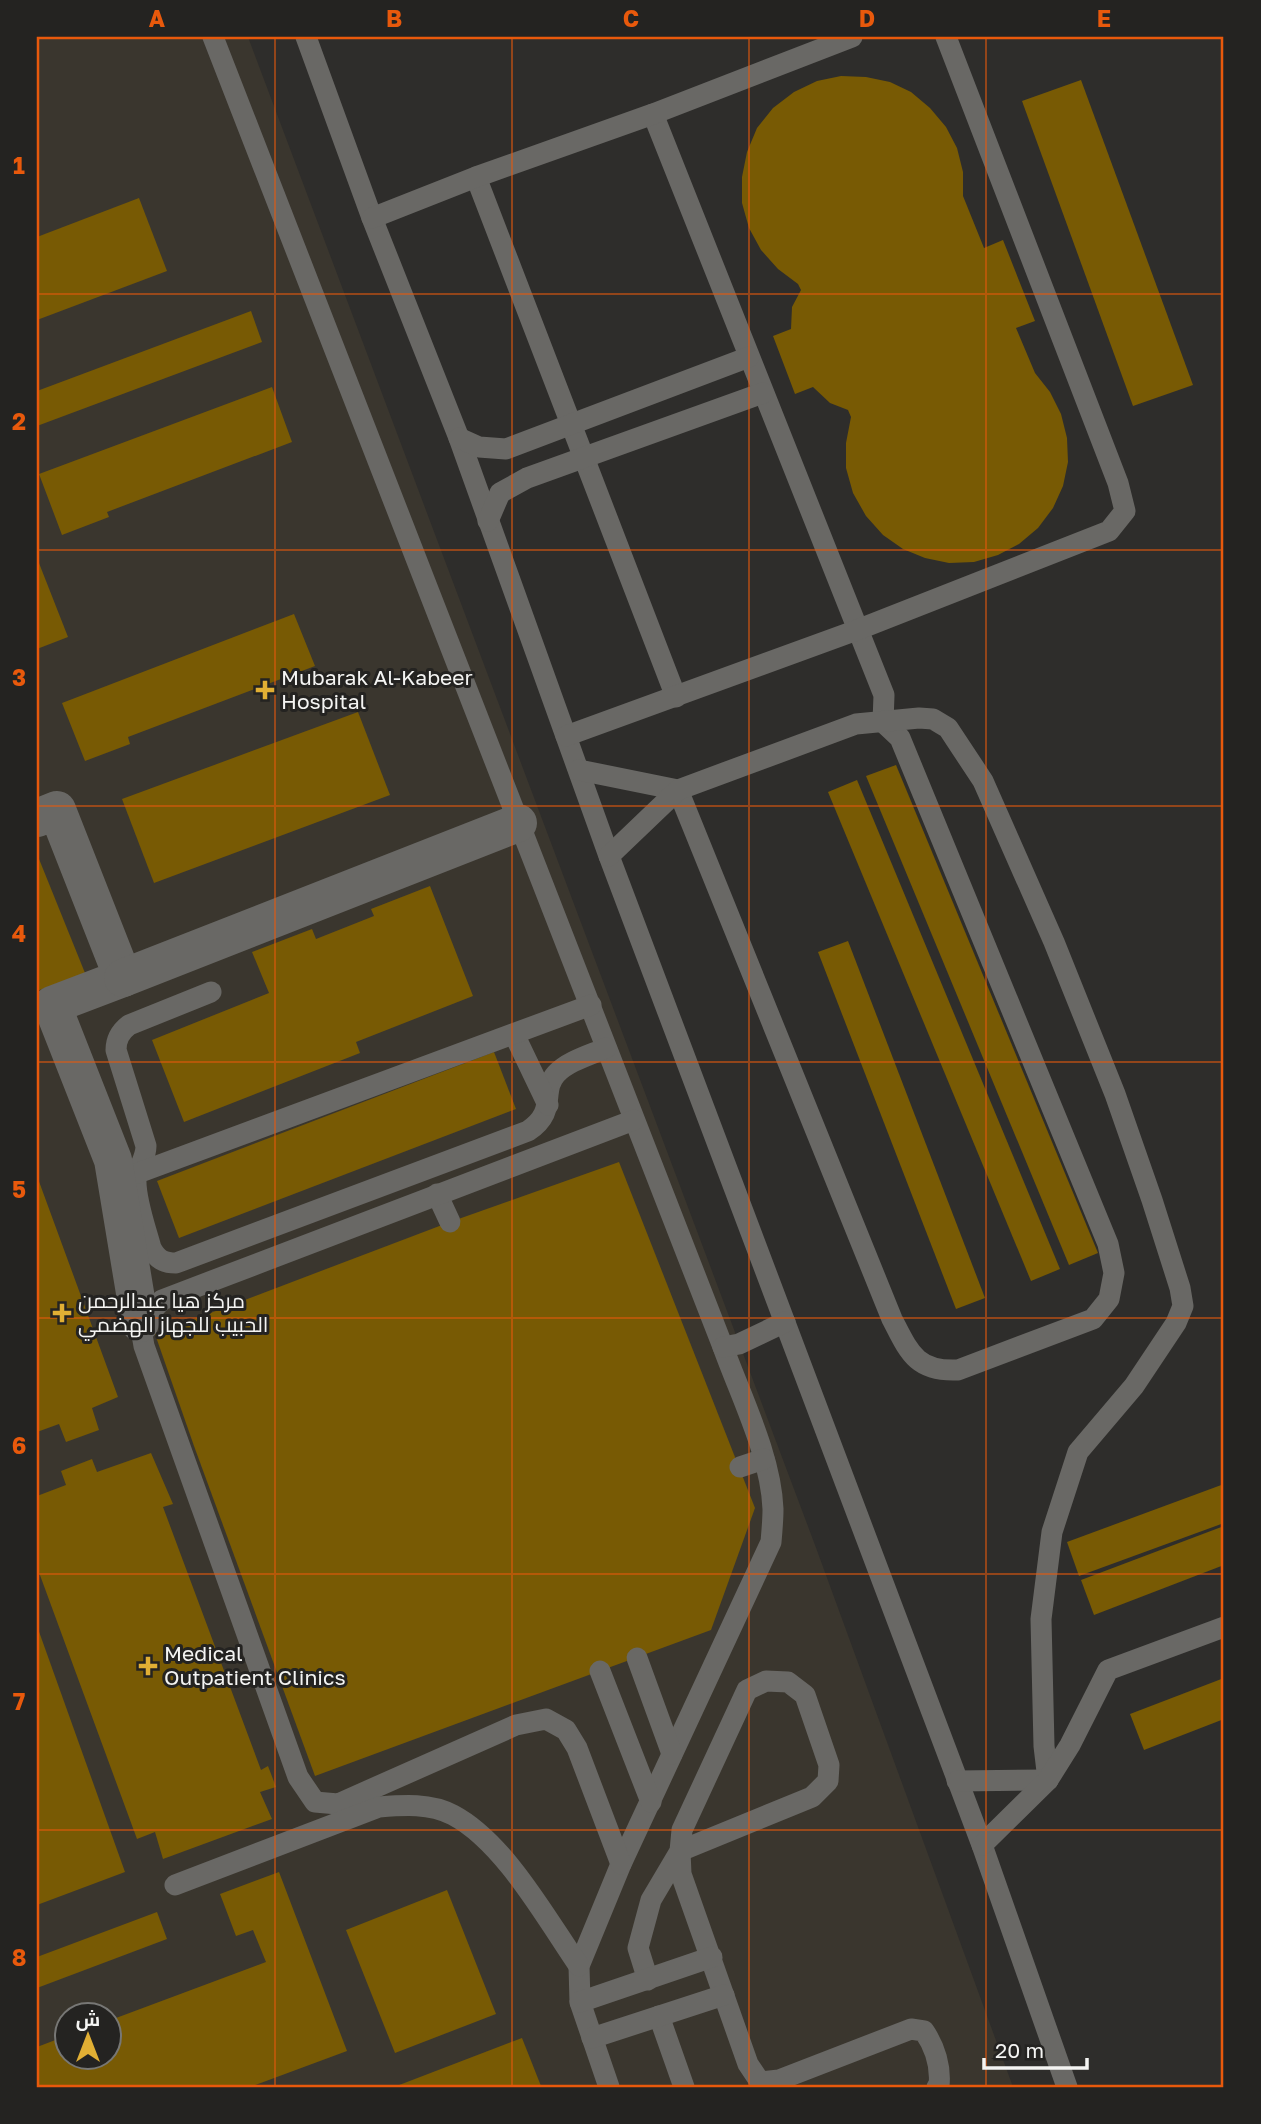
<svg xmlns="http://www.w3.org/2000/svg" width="1261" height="2124" font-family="'Golos Text',Cairo,sans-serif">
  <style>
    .built { fill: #3a362e; fill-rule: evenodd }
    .building { fill: #785a04 }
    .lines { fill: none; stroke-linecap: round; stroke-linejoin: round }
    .lane { stroke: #696865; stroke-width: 21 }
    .street { stroke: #696865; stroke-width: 38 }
    .grid { fill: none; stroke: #e8590c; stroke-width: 2; stroke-opacity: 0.55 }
    .poi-dot { fill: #e1af34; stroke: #242321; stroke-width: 2.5 }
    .labels { text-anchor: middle; stroke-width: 6; stroke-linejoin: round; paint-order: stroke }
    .poi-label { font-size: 21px; fill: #f4f4f2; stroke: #242321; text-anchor: start }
    .neatline { fill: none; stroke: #e8590c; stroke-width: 2.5 }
    .grid-label { font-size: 23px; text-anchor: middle; font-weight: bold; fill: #e8590c }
  </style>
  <rect width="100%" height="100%" fill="#2e2d2b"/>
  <path class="built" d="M37,37H248L815,1545L1013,2087H37ZM66,2016H108V2058H66Z"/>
  <g class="building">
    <path d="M841,76L866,77L890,82L911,92L930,108L946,127L957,148L963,172V196L984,248L1003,240L1035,321L1016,328L1035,373L1050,392L1061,414L1067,438L1068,462L1063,486L1053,508L1038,528L1019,544L998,555L974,562L949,563L925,558L903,549L883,535L866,516L853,493L846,468V443L851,417L848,410L830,403L813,387L795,394L773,336L791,329L792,307L801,290L798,284L778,269L761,250L749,228L742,203V177L747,152L757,128L773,108L794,92L817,81Z"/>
    <path d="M1081,80L1193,385L1133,406L1022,101Z"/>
    <path d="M139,198L167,271L37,320V237Z"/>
    <path d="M251,311L262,342L37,426V391Z"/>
    <path d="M272,387L292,442L107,512L109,517L62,535L39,474Z"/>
    <path d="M37,558L68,637L37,649Z"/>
    <path d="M294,614L315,666L128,737L130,744L85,761L62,703Z"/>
    <path d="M358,712L390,795L154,883L122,799Z"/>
    <path d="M896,765L1098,1253L1069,1265L866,776Z"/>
    <path d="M857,780L1060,1269L1031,1281L828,792Z"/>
    <path d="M37,854L85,973L37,991Z"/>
    <path d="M430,886L473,996L356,1042L360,1053L184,1122L152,1040L269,993L252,952L312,929L316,939L374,916L371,909Z"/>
    <path d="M848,941L985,1298L956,1309L818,952Z"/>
    <path d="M494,1052L516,1109L179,1238L157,1181Z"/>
    <path d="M619,1162L755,1508L711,1630L315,1776L194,1446L155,1334L450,1222Z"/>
    <path d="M37,1176L118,1397L92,1408L99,1430L66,1442L59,1424L37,1432Z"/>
    <path d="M151,1453L173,1504L163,1507L261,1770L268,1766L276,1787L260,1792L272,1819L163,1859L155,1832L137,1839L37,1567V1496L66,1485L61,1471L92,1459L97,1472Z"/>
    <path d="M1224,1484V1523L1079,1576L1067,1542Z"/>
    <path d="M1224,1526V1565L1094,1615L1081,1580Z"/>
    <path d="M37,1626L125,1872L37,1905Z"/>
    <path d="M1224,1678V1719L1144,1750L1130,1714Z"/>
    <path d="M279,1872L347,2051L250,2087H37V2047L66,2036V2058H108V2021L266,1962L253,1930L236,1936L220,1894Z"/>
    <path d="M447,1890L496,2014L395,2053L346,1930Z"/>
    <path d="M157,1912L167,1939L37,1988V1957Z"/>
    <path d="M522,2038L541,2086L394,2087Z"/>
  </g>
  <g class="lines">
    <g class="lane">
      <path d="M213,37L723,1347C741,1397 771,1456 773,1509C773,1520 772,1531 771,1542L621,1864L579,1966L580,2002L609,2087"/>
      <path d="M306,37L372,218L459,438L609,856L982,1845L1067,2087"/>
      <path d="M653,114L884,695L883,722L900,738L1108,1244L1114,1273L1109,1299L1093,1319L958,1370C916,1372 909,1352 892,1319L678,790"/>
      <path d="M476,177L676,697"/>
      <path d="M372,218L476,177L653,114L852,37"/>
      <path d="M459,438L479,447L506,449L749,357"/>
      <path d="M488,521L500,493L527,478L763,393"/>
      <path d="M566,736L857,630L1109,531L1125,511L1118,483L946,37"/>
      <path d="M579,770L678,790"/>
      <path d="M609,856L678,790L856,724L919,718L933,719L948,728L983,781L1054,942L1115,1094L1152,1200L1180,1288L1183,1306L1176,1323L1134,1386L1078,1452L1052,1532L1041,1619L1044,1746L1048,1780"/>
      <path d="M211,992L129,1025C120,1032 116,1039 116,1050L146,1146C146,1159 138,1167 136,1179C135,1199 146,1229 151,1248C157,1259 163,1263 176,1263L528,1131C558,1111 540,1092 556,1074C568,1061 590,1055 606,1048"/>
      <path d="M514,1034L548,1105"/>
      <path d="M138,1173L591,1005"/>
      <path d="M437,1194L450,1222"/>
      <path d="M723,1347L739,1344L785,1322"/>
      <path d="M740,1467L764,1459"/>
      <path d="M637,1658L672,1754"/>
      <path d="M600,1671L651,1802"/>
      <path d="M957,1781L1048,1780"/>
      <path d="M982,1845L1048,1780L1070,1745L1108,1670L1224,1627"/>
      <path d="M621,1864L577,1748L566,1730L546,1719L516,1725L338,1804L315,1802L298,1777L144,1346L140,1323L162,1300L634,1120"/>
      <path d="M175,1885L379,1807C404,1805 430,1803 453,1815C504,1842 546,1918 579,1966"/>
      <path d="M648,1980L638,1948L651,1900L680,1851L812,1797L828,1781L829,1765L805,1695L788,1682L766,1681L747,1690L682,1830L680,1851L681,1874L748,2064L760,2082L779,2080L911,2029L924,2031C935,2047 941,2067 939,2086L937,2087"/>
      <path d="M580,2002L712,1957"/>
      <path d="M659,2016L684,2087"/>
      <path d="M592,2038L724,1995"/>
    </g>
    <g class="street">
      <path d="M37,818L57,810L123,978L52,1005L113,1160L140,1323"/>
      <path d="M123,978L518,823"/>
    </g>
  </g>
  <path class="grid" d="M275,37V2087M512,37V2087M749,37V2087M986,37V2087M37,294H1224M37,550H1224M37,806H1224M37,1062H1224M37,1318H1224M37,1574H1224M37,1830H1224"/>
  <g class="poi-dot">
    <path d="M261.5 679.5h7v7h7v7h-7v7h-7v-7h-7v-7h7z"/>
    <path d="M58.5 1302.5h7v7h7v7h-7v7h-7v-7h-7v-7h7z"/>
    <path d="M144.5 1655.5h7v7h7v7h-7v7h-7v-7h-7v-7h7z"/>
  </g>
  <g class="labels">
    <g class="poi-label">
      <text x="281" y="685">Mubarak Al-Kabeer<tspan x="281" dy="24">Hospital</tspan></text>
      <text x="78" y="1308">مركز هيا عبدالرحمن<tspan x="78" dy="24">الحبيب للجهاز الهضمي</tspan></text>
      <text x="164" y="1661">Medical<tspan x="164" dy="24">Outpatient Clinics</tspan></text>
    </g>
  </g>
  <rect width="1261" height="2124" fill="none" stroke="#242321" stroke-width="77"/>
  <g transform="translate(88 2036)"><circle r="33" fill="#242321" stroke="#777775" stroke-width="2"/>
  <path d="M0-5L12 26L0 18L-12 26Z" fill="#e1af34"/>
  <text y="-10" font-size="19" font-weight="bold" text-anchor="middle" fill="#f4f4f2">ش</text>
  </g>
  <path d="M984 2058v10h103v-10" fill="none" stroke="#f4f4f2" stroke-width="3.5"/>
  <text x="995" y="2058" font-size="21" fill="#f4f4f2" stroke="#242321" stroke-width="5" paint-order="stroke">20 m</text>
  <rect x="38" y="38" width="1184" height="2048" class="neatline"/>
  <g class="grid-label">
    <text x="157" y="27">A</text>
    <text x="394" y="27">B</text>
    <text x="631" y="27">C</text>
    <text x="867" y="27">D</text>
    <text x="1104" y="27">E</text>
    <text x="19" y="174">1</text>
    <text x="19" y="430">2</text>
    <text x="19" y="686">3</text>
    <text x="19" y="942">4</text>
    <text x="19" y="1198">5</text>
    <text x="19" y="1454">6</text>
    <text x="19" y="1710">7</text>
    <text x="19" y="1966">8</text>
  </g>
</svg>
